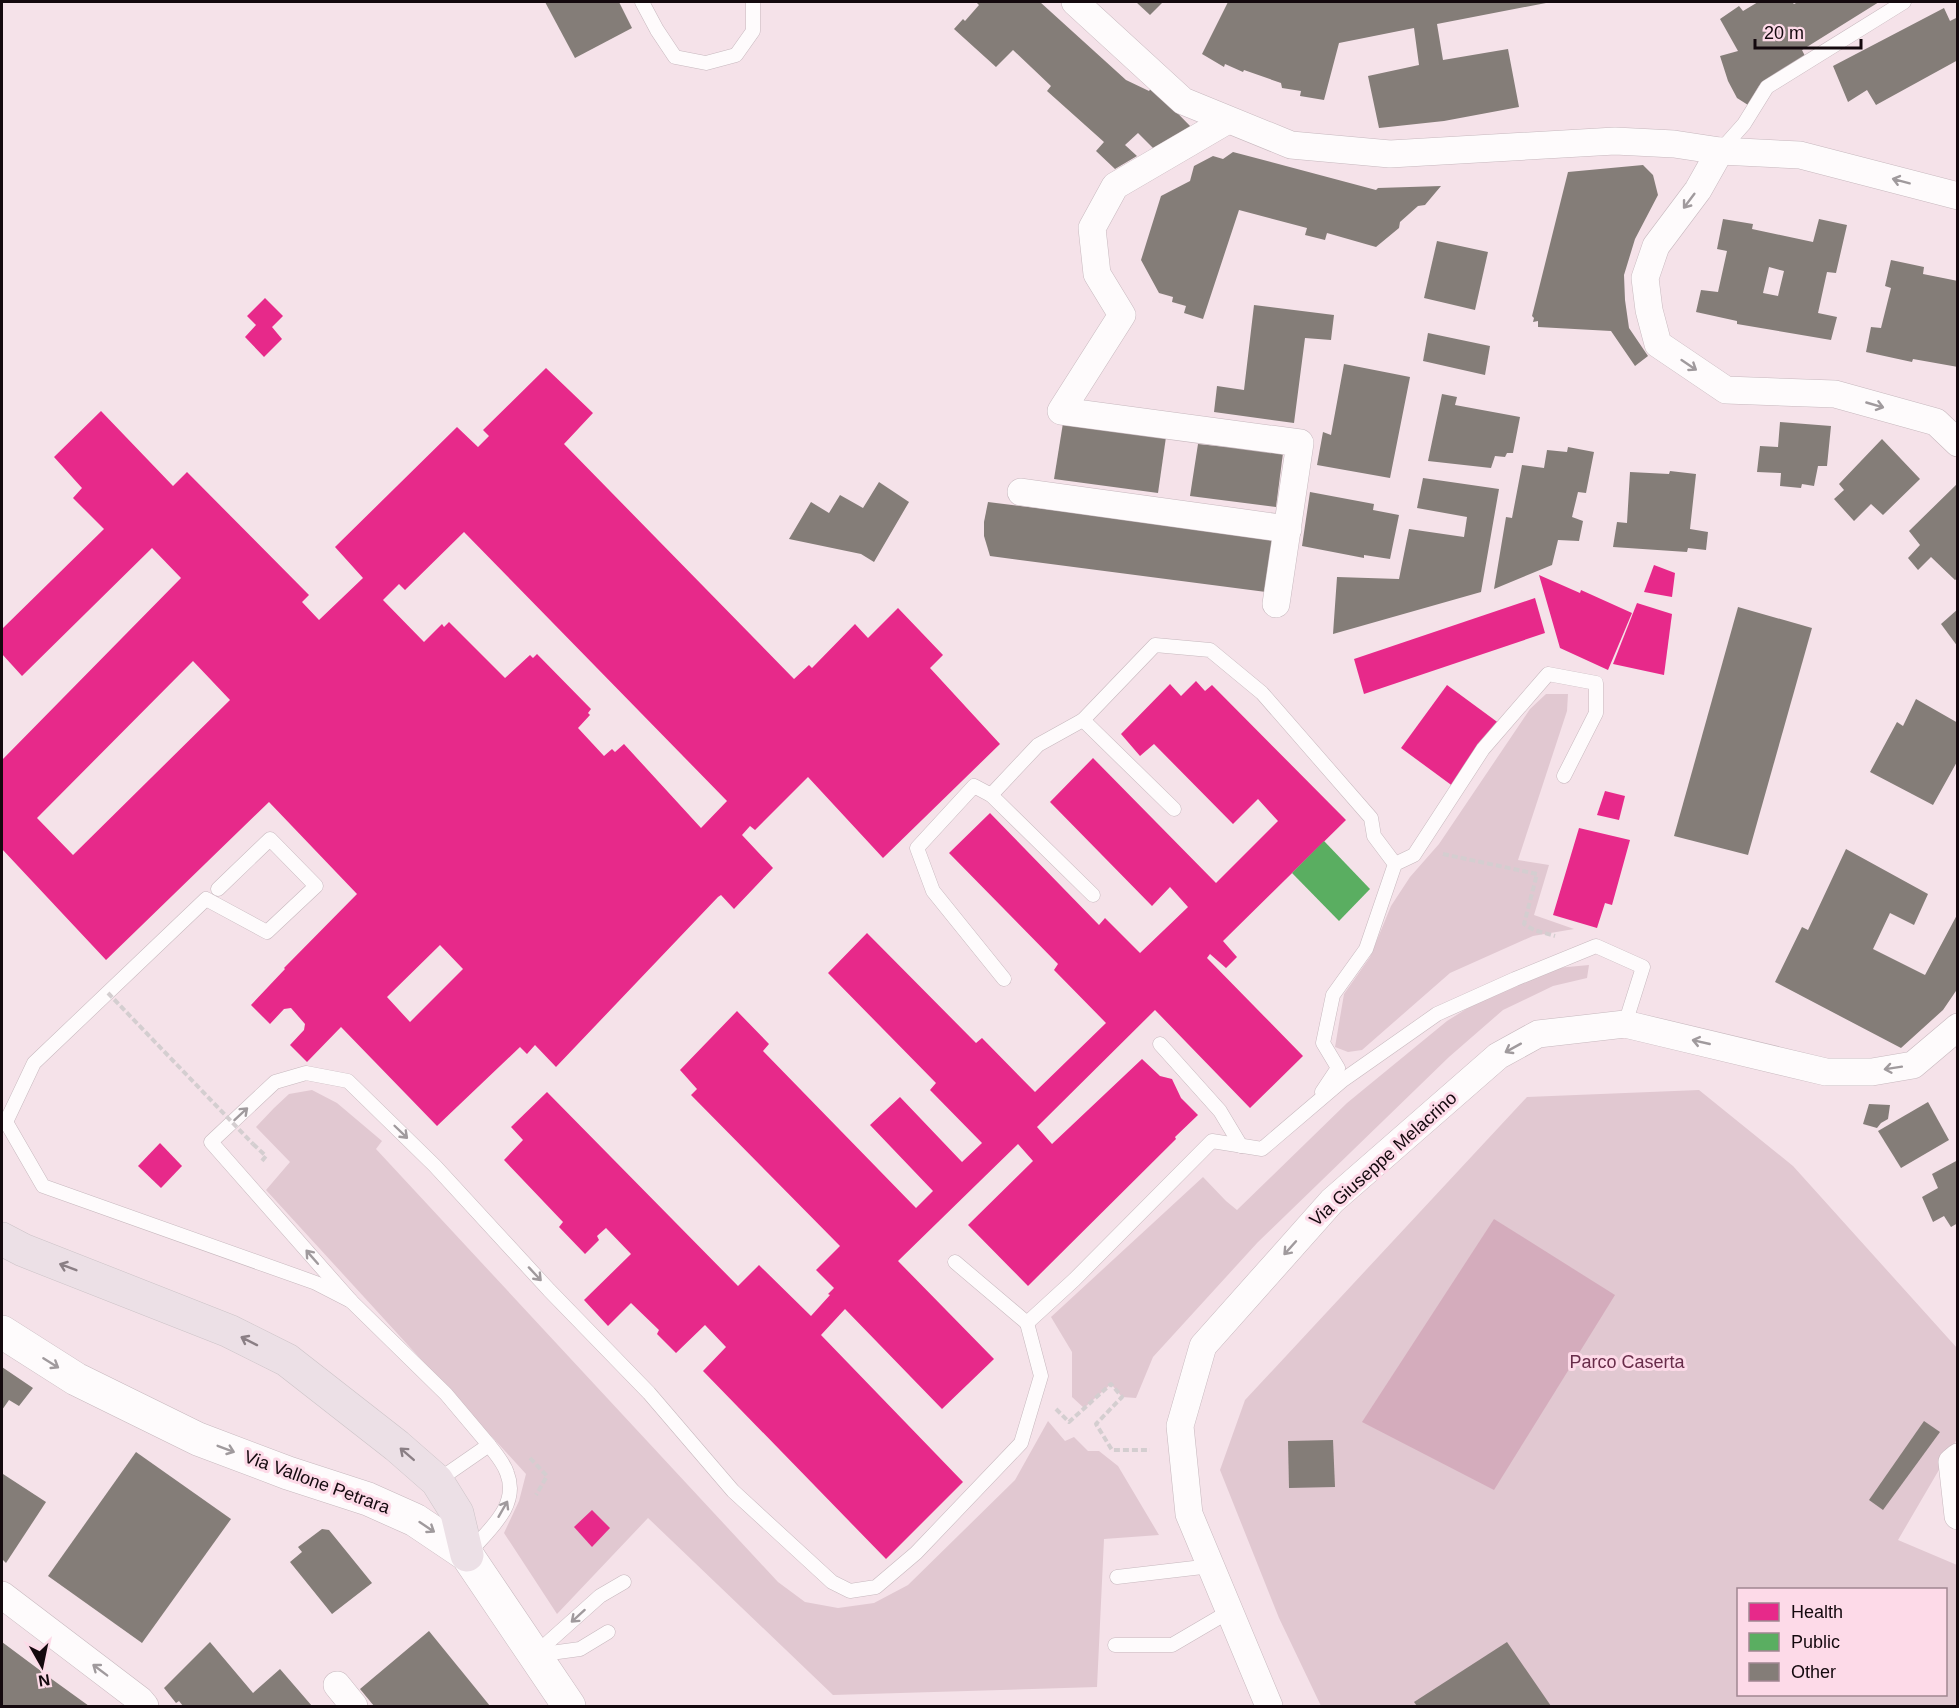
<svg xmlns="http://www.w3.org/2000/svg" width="1959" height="1708" font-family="Helvetica,sans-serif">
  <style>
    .green { fill: #e1c8d1; fill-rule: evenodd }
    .water { fill: #d4acbc }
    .health { fill: #e7298a; fill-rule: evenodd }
    .public { fill: #5aae61 }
    .building { fill: #847d78; fill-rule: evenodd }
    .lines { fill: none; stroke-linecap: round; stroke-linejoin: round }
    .service-casing { stroke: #c7b8be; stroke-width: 15 }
    .minor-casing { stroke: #c7b8be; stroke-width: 28 }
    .tertiary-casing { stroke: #c7b8be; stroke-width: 34 }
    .motorway-casing { stroke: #ccc3c7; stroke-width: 34 }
    .path { stroke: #d4ced0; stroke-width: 4; stroke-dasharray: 6 3; stroke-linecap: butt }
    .service { stroke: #fefbfc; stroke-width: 14 }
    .minor { stroke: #fefbfc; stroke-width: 27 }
    .tertiary { stroke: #fefbfc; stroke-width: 33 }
    .motorway { stroke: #ece0e6; stroke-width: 33 }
    .path-bridge { stroke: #d4ced0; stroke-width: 4; stroke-dasharray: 6 3; stroke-linecap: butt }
    .oneway { stroke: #a09a9d }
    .oneway2 { stroke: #8b7f85 }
    .labels { text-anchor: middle; stroke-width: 6; stroke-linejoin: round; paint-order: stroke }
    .street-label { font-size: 18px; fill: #14090e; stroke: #fddae8 }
    .park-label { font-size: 18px; fill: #682c49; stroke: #fddae8 }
  </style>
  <rect width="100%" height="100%" fill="#f5e2e9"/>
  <g class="green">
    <path d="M1546,694H1568L1567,711L1518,860L1549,865L1534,915L1574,929L1533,936L1450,973L1362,1050L1348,1052L1335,1047L1344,994L1370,957L1391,906L1410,877L1439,844L1530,709Z"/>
    <path d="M1589,965L1587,978L1553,986L1503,1010L1449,1057L1258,1242L1153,1357L1136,1398L1122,1397L1111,1384L1084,1408L1072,1397V1352L1051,1317L1203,1177L1226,1201L1237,1210L1347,1103L1447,1021L1479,1001L1557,968Z"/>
    <path d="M312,1090L337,1103L382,1141L376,1149L778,1582L805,1602L838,1608L874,1603L908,1585L1015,1480L1048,1421L1065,1441L1074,1437L1088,1451H1099L1118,1466L1159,1535L1104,1539L1097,1687L833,1695L648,1518L557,1614L504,1533L519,1501L526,1474L266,1190L290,1162L256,1127L274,1108L289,1094Z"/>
    <path d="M1699,1090L1793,1166L1957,1348V1439L1898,1540L1957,1565V1706H1321L1279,1618L1220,1470L1245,1400L1527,1097ZM1738,1590H1946V1694H1738Z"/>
  </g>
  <path class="water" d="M1494,1219L1615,1295L1494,1490L1362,1422Z"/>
  <g class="health">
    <path d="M265,298L283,316L272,327L282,339L264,357L245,337L256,325L247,316Z"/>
    <path d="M546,368L593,413L564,444L794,679L809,665L812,668L855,624L868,638L898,608L943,655L930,668L1000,744L883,858L808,777L755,830L750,826L742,835L773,868L734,909L721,895L718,897L556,1067L535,1045L527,1054L520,1047L437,1126L341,1027L307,1062L290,1045L304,1030L305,1024L291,1008L284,1009L270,1024L251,1005L285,969L284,968L357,894L269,802L106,960L2,849V760L181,578L152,548L22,676L2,654V629L104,529L73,498L82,488L54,457L101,411L173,486L187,472L309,595L302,602L319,620L363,578L335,547L457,427L478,447L489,436L483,430ZM464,532L727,801L701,828L624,744L615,752L612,749L604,756L578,728L590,715L588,713L591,709L537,654L533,658L530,655L505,678L449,622L444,627L442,624L424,642L383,600L399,584L405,590ZM193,661L230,700L73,855L37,818ZM440,945L463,969L410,1022L387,997Z"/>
    <path d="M1654,565L1675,573L1672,597L1644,592Z"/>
    <path d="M1539,575L1580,593L1581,590L1632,613L1608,670L1560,648Z"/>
    <path d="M1535,598L1545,633L1364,694L1354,659Z"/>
    <path d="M1637,603L1672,614L1664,675L1613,664Z"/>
    <path d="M1196,681L1205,691L1212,685L1346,820L1223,941L1237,957L1226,968L1210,954L1207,958L1303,1056L1250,1108L1155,1010L1037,1127L1052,1144L1142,1059L1160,1076L1172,1079L1181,1098L1198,1115L1175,1137L1176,1139L1028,1286L968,1225L1033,1161L1018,1144L898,1261L994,1359L942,1409L845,1309L821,1335L963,1482L886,1559L703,1371L726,1347L705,1325L676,1353L657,1334L659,1330L631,1303L608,1326L584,1300L631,1254L606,1228L597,1236L599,1240L585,1254L559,1227L563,1222L504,1160L523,1140L511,1127L547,1092L738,1286L759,1265L811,1316L830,1295L828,1294L834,1288L816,1270L840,1246L691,1095L697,1089L680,1070L737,1011L769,1044L763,1051L916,1208L933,1191L870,1125L900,1097L962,1162L982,1143L930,1090L936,1083L828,973L867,933L976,1043L982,1038L1035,1092L1106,1023L1054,970L1058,964L949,853L990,813L1099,925L1105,918L1140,953L1188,907L1170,887L1152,906L1050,802L1093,758L1216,883L1278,821L1258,799L1233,824L1154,744L1140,756L1121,734L1170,684L1181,696Z"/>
    <path d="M1447,685L1500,724L1454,787L1401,748Z"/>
    <path d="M1605,791L1625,796L1619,820L1597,815Z"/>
    <path d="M1579,828L1630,840L1612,905L1605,903L1597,928L1553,915Z"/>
    <path d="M160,1143L182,1166L161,1188L138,1166Z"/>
    <path d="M592,1510L610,1528L592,1547L574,1527Z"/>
  </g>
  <path class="public" d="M1324,841L1370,889L1339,921L1292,873Z"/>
  <g class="building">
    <path d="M545,2H619L632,28L575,58Z"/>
    <path d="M976,2H1040L1126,80L1149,91L1152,87L1191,127L1158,153L1138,133L1125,145L1137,156L1115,169L1096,151L1104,142L1047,91L1051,86L1013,50L996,67L954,29L963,19L965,21L979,5Z"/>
    <path d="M1136,2H1163L1150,15Z"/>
    <path d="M1228,2H1546V3L1437,24L1443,60L1508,49L1519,107L1444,121L1379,128L1368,76L1419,65L1414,28L1339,43L1324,100L1300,96L1301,91L1282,88L1281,83L1244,70L1243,72L1225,64L1224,67L1202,54Z"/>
    <path d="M1758,2H1792L1794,4L1798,2H1879L1802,50L1805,56L1759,86L1748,105L1737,98L1728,81L1720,56L1738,51L1720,19L1739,6L1743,11Z"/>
    <path d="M1944,8L1950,21L1958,17V60L1876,105L1867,90L1848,102L1833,66Z"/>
    <path d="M1233,152L1376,190L1378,188L1441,186L1425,205L1418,206L1400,222L1399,228L1376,247L1327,233L1325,240L1305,235L1307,228L1239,210L1203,319L1184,313L1186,306L1172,302L1173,297L1159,293L1141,260L1161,196L1190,181L1194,166L1213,156L1223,159Z"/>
    <path d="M1643,165L1653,175L1658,195L1635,239L1624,275L1625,300L1629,328L1648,356L1635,366L1611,331L1538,327V321L1533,322L1534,318L1532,316L1568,172Z"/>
    <path d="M1723,219L1753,224L1752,229L1813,242L1819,219L1847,225L1836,273L1827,272L1818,313L1837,317L1831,340L1737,324V321L1696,312L1701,290L1718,292L1727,251L1717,249ZM1769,267L1784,271L1778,296L1763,293Z"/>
    <path d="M1437,241L1488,252L1475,310L1424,298Z"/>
    <path d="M1891,260L1924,267L1923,274L1958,281V367L1913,359L1912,362L1866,352L1871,327L1881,328L1891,288L1885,286Z"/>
    <path d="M1254,305L1334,315L1331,340L1305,338L1294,423L1214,412L1217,386L1244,390Z"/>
    <path d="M1428,333L1490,346L1485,375L1423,361Z"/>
    <path d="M1344,364L1410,377L1390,478L1317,465L1323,432L1331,435Z"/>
    <path d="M1442,394L1457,397L1455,405L1520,417L1513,453H1507L1505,457L1495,456L1491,468L1428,461Z"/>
    <path d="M1780,422L1831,426L1827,466H1818L1814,486L1802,484L1801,488L1780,486L1781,473L1757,472L1760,446L1778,447Z"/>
    <path d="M1063,423L1166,437L1158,493L1054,479Z"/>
    <path d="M1882,439L1920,479L1883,515L1871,504L1854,521L1834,499L1844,490L1839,484Z"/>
    <path d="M1198,444L1283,453L1276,507L1190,496Z"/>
    <path d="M1568,447L1594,452L1586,493L1578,492L1572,517L1583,521L1579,541L1558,540L1552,565L1494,589L1506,517L1512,518L1522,465L1544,468L1547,450L1567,452Z"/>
    <path d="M1670,471L1696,474L1690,529L1708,532L1706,550L1688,548L1687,552L1613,547L1617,522L1627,523L1630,472L1669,474Z"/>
    <path d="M1423,478L1499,489L1481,592L1333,634L1337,577L1399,579L1409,529L1464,537L1467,517L1417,508Z"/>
    <path d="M879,482L909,502L874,562L861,554L789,539L811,502L829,513L840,495L863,508Z"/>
    <path d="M1958,483V578L1955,580L1931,557L1918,570L1908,558L1920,545L1909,531Z"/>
    <path d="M1310,492L1374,504L1373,510L1399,515L1390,559L1364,555V558L1302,546Z"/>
    <path d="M988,502L1273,537L1266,592L990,556L984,536V522Z"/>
    <path d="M1738,607L1812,628L1748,855L1674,836Z"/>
    <path d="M1958,609V647L1941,624Z"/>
    <path d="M1916,699L1958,723V760L1933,805L1870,772L1897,722L1903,726Z"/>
    <path d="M1846,849L1928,894L1914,925L1890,913L1873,949L1925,975L1958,913V988L1943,1010L1901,1048L1775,982L1802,927L1808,930Z"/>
    <path d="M1928,1102L1949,1140L1901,1168L1878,1131Z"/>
    <path d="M1869,1104L1890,1105L1888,1119L1881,1123L1877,1128L1863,1124Z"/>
    <path d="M1958,1160V1223L1951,1227L1944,1216L1933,1222L1922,1197L1938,1188L1932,1174Z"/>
    <path d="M2,1367L33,1388L19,1406L9,1400L2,1410Z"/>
    <path d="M1924,1421L1940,1432L1883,1510L1869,1500Z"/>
    <path d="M1333,1440L1335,1487L1289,1488L1288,1441Z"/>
    <path d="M136,1452L231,1519L142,1643L48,1576Z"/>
    <path d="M3,1474L46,1502L6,1563L2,1559Z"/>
    <path d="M322,1529L329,1530L372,1583L332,1614L290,1562L302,1552L298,1547Z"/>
    <path d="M429,1631L490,1706H374L360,1689Z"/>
    <path d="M2,1642L53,1680L89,1706H3L2,1705Z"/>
    <path d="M210,1642L253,1693L280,1669L312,1706H183L179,1701L176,1703L164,1688Z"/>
    <path d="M1507,1642L1551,1706H1417L1414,1702Z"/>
  </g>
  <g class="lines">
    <g class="service-casing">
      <g id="service">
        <path d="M642,2L657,30L675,57L706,63L736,55L753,31V2"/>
        <path d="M1720,151L1744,124L1767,87L1904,2"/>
        <path d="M1083,720L1174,809"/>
        <path d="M991,795L1093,895"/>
        <path d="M1395,864L1414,855L1483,749L1548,674L1596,683V713L1564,776"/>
        <path d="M218,889L270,839L316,886L267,932L206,899L34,1063L6,1122L43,1186L316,1283L351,1301L446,1394L489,1445L437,1481"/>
        <path d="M1004,979L933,891L917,848L974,786L991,795L1038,745L1083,720L1155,645L1210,650L1262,693L1371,818L1374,836L1395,864L1366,949L1333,995L1323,1043L1338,1068L1322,1092"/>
        <path d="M1160,1044L1220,1111L1241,1146"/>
        <path d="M955,1262L1027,1323"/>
        <path d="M351,1301L211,1142L275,1082L306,1073L348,1081L435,1166L549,1290L649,1393L733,1491L832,1582L850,1591L876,1587L916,1553L1021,1443L1041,1376L1027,1323L1074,1280L1212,1141L1262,1149L1343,1080L1437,1014L1515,979L1596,946L1643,967L1625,1024"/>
        <path d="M469,1553C488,1530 520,1506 507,1473C504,1463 495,1453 489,1445"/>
        <path d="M1117,1577L1211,1566"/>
        <path d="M1115,1645H1172L1230,1611"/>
        <path d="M534,1655L600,1596L624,1582"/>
        <path d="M536,1655L580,1649L608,1632"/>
      </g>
    </g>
    <g class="minor-casing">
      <g id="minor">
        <path d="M1075,2L1183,101L1291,145L1390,154L1615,141L1674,144L1720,151L1800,155L1958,196"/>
        <path d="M1228,120L1115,186L1092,228L1097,274L1122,315L1061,411L1300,443L1276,604"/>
        <path d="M1720,151L1698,190L1656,246L1645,278L1649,310L1658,344L1726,390L1835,394L1936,422L1958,443"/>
        <path d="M1021,492L1288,529"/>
        <path d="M1958,1457L1952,1462L1958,1516"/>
        <path d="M2,1595L140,1700L145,1706"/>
        <path d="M337,1685L354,1706"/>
        <path d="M1269,1706L1189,1514L1180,1426L1203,1346L1332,1201L1498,1056L1538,1034L1625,1024L1826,1072H1872L1913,1065L1958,1027"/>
      </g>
    </g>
    <g class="tertiary-casing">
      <path id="tertiary" d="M2,1332L76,1379L198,1439L288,1473L368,1499L415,1520L467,1555L569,1706"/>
    </g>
    <g class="motorway-casing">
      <path id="motorway" d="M2,1239L23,1250L229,1331L287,1360L397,1446L437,1481L457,1513L467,1555"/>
    </g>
    <g class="path">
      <path d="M1443,854L1537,874L1524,924L1534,930L1555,936"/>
      <path d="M253,1144L266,1156L261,1162"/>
      <path d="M1056,1409L1069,1422L1111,1384L1122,1397L1096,1424L1112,1450H1150"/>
      <path d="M530,1458L547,1476L536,1495"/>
    </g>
    <use href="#service" class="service"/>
    <use href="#minor" class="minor"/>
    <use href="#tertiary" class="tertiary"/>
    <use href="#motorway" class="motorway"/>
    <path class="path-bridge" d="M108,993L253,1144"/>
  </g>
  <defs><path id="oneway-shaft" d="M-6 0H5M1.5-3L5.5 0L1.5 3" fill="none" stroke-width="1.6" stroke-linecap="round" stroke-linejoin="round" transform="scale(1.5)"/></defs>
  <g class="oneway">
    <use href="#oneway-shaft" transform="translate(1901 181) rotate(-165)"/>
    <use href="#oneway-shaft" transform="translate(1689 201) rotate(127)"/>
    <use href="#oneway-shaft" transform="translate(1689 365) rotate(34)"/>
    <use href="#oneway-shaft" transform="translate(1875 405) rotate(16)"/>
    <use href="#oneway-shaft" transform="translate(1701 1042) rotate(-167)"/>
    <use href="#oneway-shaft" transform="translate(1513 1048) rotate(151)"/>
    <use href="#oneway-shaft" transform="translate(1893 1068) rotate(171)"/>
    <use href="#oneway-shaft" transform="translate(241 1114) rotate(-43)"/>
    <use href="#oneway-shaft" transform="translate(401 1132) rotate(44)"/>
    <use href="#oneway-shaft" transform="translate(1290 1248) rotate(132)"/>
    <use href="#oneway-shaft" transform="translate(312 1257) rotate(-131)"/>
    <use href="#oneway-shaft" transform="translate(535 1274) rotate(47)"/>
    <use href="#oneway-shaft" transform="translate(51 1363) rotate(32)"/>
    <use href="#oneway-shaft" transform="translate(226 1449) rotate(21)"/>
    <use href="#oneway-shaft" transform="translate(503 1509) rotate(-60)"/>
    <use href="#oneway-shaft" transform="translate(427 1527) rotate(34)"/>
    <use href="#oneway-shaft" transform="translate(578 1616) rotate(138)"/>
    <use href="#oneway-shaft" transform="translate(100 1670) rotate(-143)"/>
  </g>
  <g class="oneway2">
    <use href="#oneway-shaft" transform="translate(68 1267) rotate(-159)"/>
    <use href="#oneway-shaft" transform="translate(249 1341) rotate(-153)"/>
    <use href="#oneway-shaft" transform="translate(407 1454) rotate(-139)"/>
  </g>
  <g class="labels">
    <g class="street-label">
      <text transform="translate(1383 1159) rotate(-42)" y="6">Via Giuseppe Melacrino</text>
      <text transform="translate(317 1482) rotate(20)" y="6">Via Vallone Petrara</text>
    </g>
    <g class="park-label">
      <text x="1627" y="1368">Parco Caserta</text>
    </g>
  </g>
  <rect width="1959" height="1708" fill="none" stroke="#14090e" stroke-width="6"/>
  <rect x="1737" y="1588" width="210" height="108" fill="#fddae8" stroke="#a08691" stroke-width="1.5"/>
  <rect x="1749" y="1603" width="30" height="18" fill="#e7298a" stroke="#a08691" stroke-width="1.5"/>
  <text x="1791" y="1618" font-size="18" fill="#14090e">Health</text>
  <rect x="1749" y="1633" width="30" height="18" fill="#5aae61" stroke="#a08691" stroke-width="1.5"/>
  <text x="1791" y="1648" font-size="18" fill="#14090e">Public</text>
  <rect x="1749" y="1663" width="30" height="18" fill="#847d78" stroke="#a08691" stroke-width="1.5"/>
  <text x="1791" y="1678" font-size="18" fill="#14090e">Other</text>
  <g transform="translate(42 1666) rotate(171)" stroke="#fddae8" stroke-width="4.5" paint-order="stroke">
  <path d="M0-4.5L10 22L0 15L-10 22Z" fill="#14090e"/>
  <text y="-9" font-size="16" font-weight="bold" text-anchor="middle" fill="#14090e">N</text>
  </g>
  <path d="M1755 39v9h106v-9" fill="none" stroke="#14090e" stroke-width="3"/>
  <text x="1764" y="39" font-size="18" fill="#14090e" stroke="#fddae8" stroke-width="4.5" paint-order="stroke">20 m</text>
</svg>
